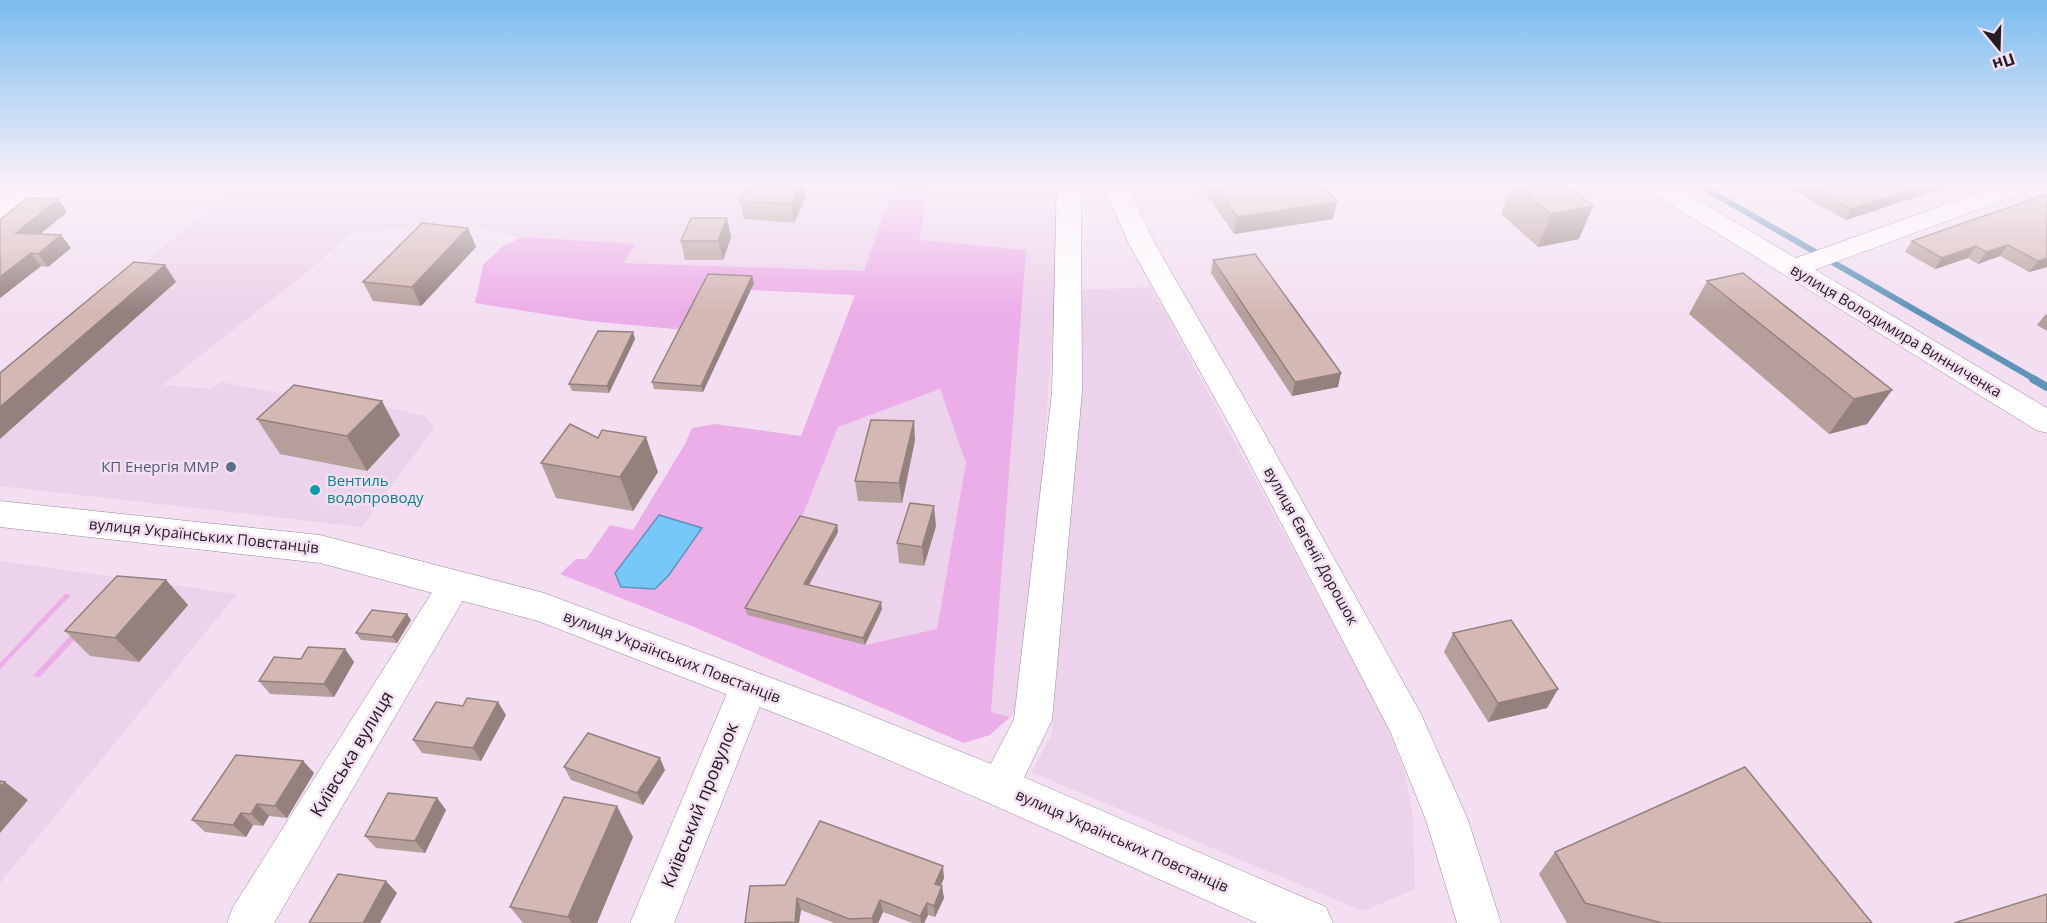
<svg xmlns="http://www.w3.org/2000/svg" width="2047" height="923" font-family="'Open Sans',sans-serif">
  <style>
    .built { fill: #ecd2ea }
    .green { fill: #ecaee8; fill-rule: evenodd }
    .water { fill: #77c7f9; stroke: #5e94b8; stroke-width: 1.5 }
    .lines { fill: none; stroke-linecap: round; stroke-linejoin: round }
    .stream-far1 { stroke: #5e94b8; stroke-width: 6 }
    .stream { stroke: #5e94b8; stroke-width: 8 }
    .street-casing { stroke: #9c8a9b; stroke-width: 1 }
    .secondary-casing { stroke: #9c8a9b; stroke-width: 1 }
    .street { fill: #fff; fill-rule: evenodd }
    .secondary { fill: #fff; fill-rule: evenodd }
    .wall { fill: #b69e9b }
    .shaded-wall { fill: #94817e }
    .building { fill: #d4b8b4; stroke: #94817e; stroke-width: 1.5 }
    .service-dot { fill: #5c6f8a; stroke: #f3dff1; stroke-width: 2 }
    .culture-dot { fill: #0f9aa8; stroke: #f3dff1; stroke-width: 2 }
    .labels { text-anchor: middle; stroke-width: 5; stroke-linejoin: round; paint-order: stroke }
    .street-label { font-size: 15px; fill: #231c22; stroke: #f3dff1 }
    .service-label { font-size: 15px; fill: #4e5e75; stroke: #f3dff1; text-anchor: end }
    .culture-label { font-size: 15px; fill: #0d838f; stroke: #f3dff1; text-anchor: start }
    .near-street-label { font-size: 18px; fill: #231c22; stroke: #f3dff1 }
  </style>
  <rect width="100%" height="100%" fill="#f3dff1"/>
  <g class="built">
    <path d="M240,183H895L865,271L622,263L635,244L522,237L468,225L352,231L312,268L163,385L212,389L221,382L308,399L319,392L425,416L434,426L428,436L362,527L0,486V383Z"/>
    <path d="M931,183H1062L1028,698L1010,717L991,712L1026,250L919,240Z"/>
    <path d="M1169,183H1297L1180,200Z"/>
    <path d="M1151,287L1385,720L1405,774L1413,818L1415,889L1363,911L1031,772L1051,737L1057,674L1079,290Z"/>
    <path d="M940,389L966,463L937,629L865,645L747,615L800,522L838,427Z"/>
    <path d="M0,561L237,594L0,883Z"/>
  </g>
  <g class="green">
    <path d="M895,183H931L919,240L1026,250L991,712L1010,717L990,735L964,743L694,627L560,574L576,559H586L610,525L633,530L685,444L692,428L715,424L801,436L855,295L751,290L753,284L684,330L589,321L475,303L483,265L503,246L522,237L636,244L623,263L864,271ZM940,389L966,463L937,629L865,645L747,614L800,522L838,427Z"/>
    <path d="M65,594L71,595L0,669V663Z"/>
    <path d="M105,598L112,599L40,677L33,676Z"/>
  </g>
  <path class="water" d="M659,515L702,528L669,575L655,589L621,587L615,573Z"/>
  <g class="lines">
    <path class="stream-far1" d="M1696,183L2036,380"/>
    <path class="stream" d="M2033,379L2047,387"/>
    <g class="street-casing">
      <g id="street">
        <path d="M26,183H53L9,218L0,220V202Z"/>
        <path d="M1057,183H1081L1082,392L1052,720L1013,800L999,806L985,800L979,787L1014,719L1052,392Z"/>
        <path d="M1102,183H1126L1155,244L1262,429L1421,714L1468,820L1501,923H1457L1426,820L1390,731L1232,429L1129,244Z"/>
        <path d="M2006,183H2040L2036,188L1803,274L1794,276L1785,274L1781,268L1785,262Z"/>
        <path d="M455,571L467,575L472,585L274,923H227L233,907L443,575Z"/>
        <path d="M749,670L762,675L768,686L674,923H630L730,686L736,675Z"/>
      </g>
    </g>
    <g class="secondary-casing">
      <g id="secondary">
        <path d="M1641,183H1670L2047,408V433L2036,430L1644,188Z"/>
        <path d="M0,501L320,535L544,593L849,707L1014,773L1326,907L1333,923H1257L984,801L821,731L538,621L320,563L0,527Z"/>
      </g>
    </g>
    <use href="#street" class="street"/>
    <use href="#secondary" class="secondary"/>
  </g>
  <g class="wall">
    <path d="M1188,183H1320L1333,219L1234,234L1202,188L1193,189Z"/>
    <path d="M1512,183H1564L1579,239L1538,247L1501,214Z"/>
    <path d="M1780,183H1959L1846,220Z"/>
    <path d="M2047,194V267L2029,272L2000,256L1978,264L1968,258L1935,269L1905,252L1912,241Z"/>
    <path d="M806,196L794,223L744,219L740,201Z"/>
    <path d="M58,199L67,212L40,234L71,248L48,267L41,266L0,298V220Z"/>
    <path d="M727,218L731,237L723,260H685L681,241Z"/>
    <path d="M468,228L476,247L421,306L373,301L363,282Z"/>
    <path d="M1213,260L1338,387L1292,396L1211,273Z"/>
    <path d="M752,276L754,283L703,392L654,389L652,382Z"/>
    <path d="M1707,281L1892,390L1867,424L1829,434L1689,314Z"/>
    <path d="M2047,314V331L2037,325L2045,315Z"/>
    <path d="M635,339L609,393L572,391L569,384Z"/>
    <path d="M257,419L400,435L367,471L280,454Z"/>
    <path d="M915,440L902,503L858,501L855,481Z"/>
    <path d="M541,463L658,472L633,511L556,498Z"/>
    <path d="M837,525L838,532L809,585L882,609L865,645L747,615L745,608Z"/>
    <path d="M936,526L924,566L899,563L897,543Z"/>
    <path d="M166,580L188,605L139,662L90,656L65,631Z"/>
    <path d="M411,620L397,643L361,640L356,633Z"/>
    <path d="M1453,633L1558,689L1547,708L1488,722L1444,652Z"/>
    <path d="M345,649L354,662L334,697L270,694L259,681L301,659Z"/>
    <path d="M506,715L481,761L422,753L413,740Z"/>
    <path d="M303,761L314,773L287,818L269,816L263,826L253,825L246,837L205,832L192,820Z"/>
    <path d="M564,767L665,770L643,805L571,780Z"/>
    <path d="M437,798L446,810L425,853L376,848L365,836Z"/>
    <path d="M633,837L597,923H523L510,907Z"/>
    <path d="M1555,852L1872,923H1567L1539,874Z"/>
    <path d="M944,878L941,886L944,898L935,917L928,915L924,923H912L883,912L878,923H834L801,910L799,923H745L750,886Z"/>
  </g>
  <g class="shaded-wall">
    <path d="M801,183H804L806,196L794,223L791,204Z"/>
    <path d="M1193,183H1203L1202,188L1193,189Z"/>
    <path d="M1933,183H1959L1846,220L1852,209Z"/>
    <path d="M58,199L67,212L26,246L16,233Z"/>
    <path d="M1337,202L1333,219L1234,234L1237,217Z"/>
    <path d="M1593,206L1579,239L1538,247L1551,214Z"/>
    <path d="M727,218L731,237L723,260L718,241Z"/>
    <path d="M468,228L476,247L421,306L412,287Z"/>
    <path d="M61,235L71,248L48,267L38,254Z"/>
    <path d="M2008,245L2000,256L1978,264L1986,252Z"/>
    <path d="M1976,246L1968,258L1935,269L1942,258Z"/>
    <path d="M31,253L41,266L0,298V277Z"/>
    <path d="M2047,258V267L2029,272L2038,261Z"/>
    <path d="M165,265L176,282L0,439V407Z"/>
    <path d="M752,276L754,283L703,392L701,386Z"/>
    <path d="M633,332L635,339L609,393L607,386Z"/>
    <path d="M1341,373L1338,387L1292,396L1295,382Z"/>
    <path d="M1892,390L1867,424L1829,434L1854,399Z"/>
    <path d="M382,401L400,435L367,471L347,436Z"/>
    <path d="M914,421L915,440L902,503L899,483Z"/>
    <path d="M646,437L658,472L633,511L620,477Z"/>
    <path d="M934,506L936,526L924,566L922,547Z"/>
    <path d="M837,525L838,532L806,590L804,584Z"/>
    <path d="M166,580L188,605L139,662L115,638Z"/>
    <path d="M881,602L882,609L865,645L863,638Z"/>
    <path d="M407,614L411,620L397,643L392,637Z"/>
    <path d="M345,649L354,662L334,697L324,684Z"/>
    <path d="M1558,689L1547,708L1488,722L1498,703Z"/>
    <path d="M498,702L506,715L481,761L473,748Z"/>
    <path d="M660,758L665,770L643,805L637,793Z"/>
    <path d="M303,761L314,773L287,818L275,806Z"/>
    <path d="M5,782L28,800L0,833V787Z"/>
    <path d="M437,798L446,810L425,853L415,841Z"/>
    <path d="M257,804L269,816L263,826L251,814Z"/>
    <path d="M617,806L633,837L597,923H572L568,917Z"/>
    <path d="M241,813L253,825L246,837L233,825Z"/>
    <path d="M943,866L944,878L936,895L935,884Z"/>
    <path d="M386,881L397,893L380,923H363Z"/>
    <path d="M942,886L944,898L935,917L934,906Z"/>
    <path d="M797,898L801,910L799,923H795V922Z"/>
    <path d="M880,900L883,912L878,923H873L872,918Z"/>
    <path d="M927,903L928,915L924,923H921L920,916Z"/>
  </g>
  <g class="building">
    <path d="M750,183H801L791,204L740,201Z"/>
    <path d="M1213,183H1320L1337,202L1237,217Z"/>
    <path d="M1514,183H1564L1593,206L1551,214Z"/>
    <path d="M1805,183H1933L1852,209Z"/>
    <path d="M2047,194V258L2038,261L2008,245L1986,252L1976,246L1942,258L1912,241Z"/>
    <path d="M27,198L58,199L16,233L61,235L38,254L31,253L0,277V220Z"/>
    <path d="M691,218H727L718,241H681Z"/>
    <path d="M422,223L468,228L412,287L363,282Z"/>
    <path d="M1255,254L1341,373L1295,382L1213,260Z"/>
    <path d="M134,262L165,265L0,407V373Z"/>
    <path d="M1743,273L1892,390L1854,399L1707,281Z"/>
    <path d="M708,274L752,276L701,386L652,382Z"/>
    <path d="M598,331L633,332L607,386L569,384Z"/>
    <path d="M294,385L382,401L347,436L257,419Z"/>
    <path d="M871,420L914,421L899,483L855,481Z"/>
    <path d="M570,424L598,438L602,430L646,437L620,477L541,463Z"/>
    <path d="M910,503L934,506L922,547L897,543Z"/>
    <path d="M800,516L837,525L804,584L881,602L863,638L745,608Z"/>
    <path d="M117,576L166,580L115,638L65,631Z"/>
    <path d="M372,610L407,614L392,637L356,633Z"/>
    <path d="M1511,620L1558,689L1498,703L1453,633Z"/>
    <path d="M308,647L345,649L324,684L259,681L274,657L301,659Z"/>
    <path d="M467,698L498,702L473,748L413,740L436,702L463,706Z"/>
    <path d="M588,733L660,758L637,793L564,767Z"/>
    <path d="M236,755L303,761L275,806L257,804L251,814L241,813L233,825L192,820Z"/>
    <path d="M1745,767L1872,923H1662L1585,903L1555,852Z"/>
    <path d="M0,781L5,782L0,787Z"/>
    <path d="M388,793L437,798L415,841L365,836Z"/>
    <path d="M564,797L617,806L568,917L510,907Z"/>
    <path d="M820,821L943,866L935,884L942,886L934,906L927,903L920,916L880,900L872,918L849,919L797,898L795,922L745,923L750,886L785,885Z"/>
    <path d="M338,874L386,881L363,923H309Z"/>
    <path d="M2047,894V923H1954Z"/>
  </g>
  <linearGradient id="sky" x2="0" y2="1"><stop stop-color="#7bbcef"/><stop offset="0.59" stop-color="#faf1f9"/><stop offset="1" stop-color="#faf1f9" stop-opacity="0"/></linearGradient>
  <rect width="2047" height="312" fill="url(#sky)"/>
  <circle class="service-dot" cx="231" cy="467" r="6"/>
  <circle class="culture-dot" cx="315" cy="490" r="6"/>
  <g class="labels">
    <g class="street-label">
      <text transform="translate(1896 331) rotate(31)" y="5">вулиця Володимира Винниченка</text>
      <text transform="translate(204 536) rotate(6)" y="5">вулиця Українських Повстанців</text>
      <text transform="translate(1311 546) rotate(61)" y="5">вулиця Євгенії Дорошок</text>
      <text transform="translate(672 657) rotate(21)" y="5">вулиця Українських Повстанців</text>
      <text transform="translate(1122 841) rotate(24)" y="5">вулиця Українських Повстанців</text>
    </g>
    <g class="service-label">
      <text x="219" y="472">КП Енергія ММР</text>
    </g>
    <g class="culture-label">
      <text x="327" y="486">Вентиль<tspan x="327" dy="17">водопроводу</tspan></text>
    </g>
    <g class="near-street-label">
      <text transform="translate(352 754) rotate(-59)" y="6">Київська вулиця</text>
      <text transform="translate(700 805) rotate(-68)" y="6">Київський провулок</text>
    </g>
  </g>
  <g transform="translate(1999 48) rotate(161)" stroke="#f3dff1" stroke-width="4.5" paint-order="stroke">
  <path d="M0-4.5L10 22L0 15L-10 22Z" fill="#231c22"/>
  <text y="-9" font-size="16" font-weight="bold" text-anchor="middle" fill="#231c22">Пн</text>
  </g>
</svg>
